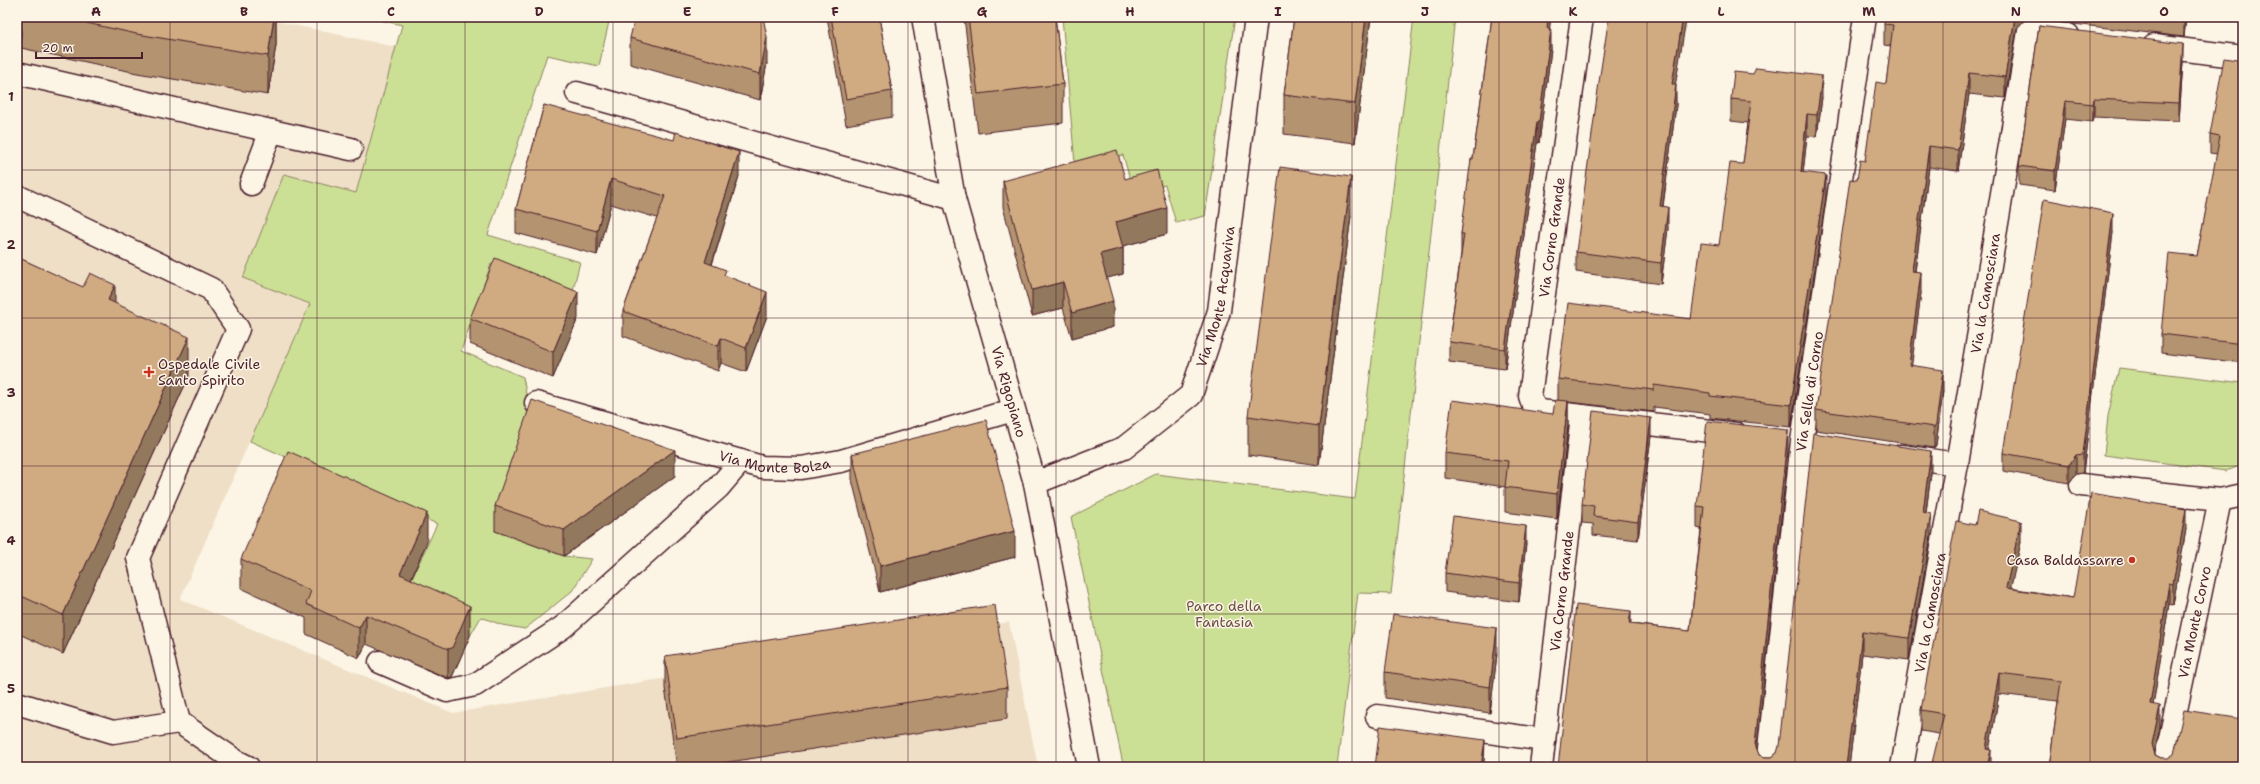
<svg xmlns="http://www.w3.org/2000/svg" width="2260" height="784" font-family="'Shantell Sans',sans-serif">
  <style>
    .built { fill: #efdfc7 }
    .green { fill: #cce095; stroke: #8b8060 }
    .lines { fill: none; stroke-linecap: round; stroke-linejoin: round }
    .minor-casing { stroke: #4a1f2b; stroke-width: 25 }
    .minor { stroke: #fcf5e5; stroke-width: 22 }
    .wall { fill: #b39370; stroke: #4a1f2b }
    .shaded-wall { fill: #92785b; stroke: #4a1f2b }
    .building { fill: #d0ab82; stroke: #4a1f2b }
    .grid { fill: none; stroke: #4a1f2b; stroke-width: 1; stroke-opacity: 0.55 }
    .poi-dot { fill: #c8321e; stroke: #fcf5e5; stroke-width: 1.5 }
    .labels { text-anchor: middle; stroke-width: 3; stroke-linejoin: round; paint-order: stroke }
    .street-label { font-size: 14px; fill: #4a1f2b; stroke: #fcf5e5 }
    .poi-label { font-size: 14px; fill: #4a1f2b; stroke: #fcf5e5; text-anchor: start }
    .park-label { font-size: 14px; fill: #6a4f46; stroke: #fcf5e5 }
    .neatline { fill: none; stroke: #4a1f2b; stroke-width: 1.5 }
    .grid-label { font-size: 13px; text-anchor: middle; font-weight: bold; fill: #4a1f2b }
  </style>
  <rect width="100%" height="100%" fill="#fcf5e5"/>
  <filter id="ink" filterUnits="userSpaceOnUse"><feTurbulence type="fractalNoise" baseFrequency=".025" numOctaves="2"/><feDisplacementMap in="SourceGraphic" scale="8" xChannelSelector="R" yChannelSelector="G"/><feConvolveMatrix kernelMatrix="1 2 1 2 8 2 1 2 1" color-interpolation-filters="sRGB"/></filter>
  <g filter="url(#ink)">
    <path class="built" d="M17,17H257L396,47L356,193L284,174L243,278L310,304L180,599L453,713L1009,622L1038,767H17Z"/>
    <g class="green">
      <path d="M367,17H610L599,66L547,55L488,235L580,262L572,294L491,264L461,351L523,377L532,426L495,531L564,556L592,559L572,591L525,629L502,625L481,617L470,636L400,604L437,524L250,441L310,304L243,278L284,174L356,193L402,25Z"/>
      <path d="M1062,17H1235L1205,216L1176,223L1165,185L1134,193L1123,155L1075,164Z"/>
      <path d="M1414,17H1455L1391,594L1358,593L1337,767H1145L1123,764L1071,517L1156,474L1355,499Z"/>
      <path d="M2119,368L2243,383V465L2226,471L2104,455L2108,416Z"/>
    </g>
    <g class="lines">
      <g class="minor-casing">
        <g id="minor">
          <path id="s1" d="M923,17L954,199L1035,483L1089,767"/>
          <path d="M2154,46L2243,57"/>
          <path d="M17,73L271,131L251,184"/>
          <path d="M577,93L954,199"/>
          <path d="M271,131L351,149"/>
          <path d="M17,196L211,289L238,329L138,558L179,722L113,732L17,703"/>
          <path id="s2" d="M536,403L762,467L801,468L841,461L1013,410"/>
          <path id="s3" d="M1582,416L1540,411L1533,405L1530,396L1582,17"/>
          <path d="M1901,456L1957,464"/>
          <path id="s4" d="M1035,483L1124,448L1191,395L1219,311L1256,17"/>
          <path d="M2081,485L2220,500"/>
          <path d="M380,662L447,691L475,685L563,627L719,487L741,461"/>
          <path d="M1377,716L1544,740"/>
          <path d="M179,722L236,761L248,767"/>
          <path id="s5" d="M1541,767L1582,416L1736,434"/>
          <path id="s6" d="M1767,767L1802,441L1865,17"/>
          <path id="s7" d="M1902,767L1957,464L2029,31L2068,35"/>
          <path id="s8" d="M2164,767L2220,500L2243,495"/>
        </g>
      </g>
      <use href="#minor" class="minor"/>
    </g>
    <g class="wall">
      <path d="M21,17H276V45L268,95L137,73L21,48Z"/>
      <path d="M827,17H879L892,91V117L846,125Z"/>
      <path d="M964,17H1055L1063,84V123L978,133Z"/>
      <path d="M1294,17H1371L1355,143L1284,134V95Z"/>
      <path d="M1492,17H1551L1549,28L1551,49L1539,143H1537L1505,369L1449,362V342L1461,253V234L1473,159Z"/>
      <path d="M1686,17L1675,84L1676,105L1663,207L1668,228L1661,284L1576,272V252Z"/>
      <path d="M1885,17H2186L2184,37L2031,19L2024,20L2017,29L2005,98L1969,94L1958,171L1929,167L1915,272L1921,293L1911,365L1943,391L1936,445L1934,448L1816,430V410L1857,180L1865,161L1886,84L1891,46L1884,45V24Z"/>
      <path d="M2039,26L2183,62L2179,121L2094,117L2093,122L2065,119L2055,190L2019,185V166Z"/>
      <path d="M630,38L767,63L760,100L630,64Z"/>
      <path d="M2243,61V363L2161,353V334L2197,256L2217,154L2210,153V134Z"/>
      <path d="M1822,97L1817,137L1807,136L1803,172L1826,197L1791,427L1710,418V414L1654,407V412L1568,402V427L1557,519L1505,512V487L1445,478V453L1553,414L1558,400V379L1691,319L1719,245L1743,164L1748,123L1731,121V99Z"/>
      <path d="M544,105L739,176L712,265L726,276L767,316L746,372L721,363L718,371L623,336V311L657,218L611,204L597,255L516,233V209Z"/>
      <path d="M1125,179L1167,234L1123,246V274L1106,278L1113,327L1072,338L1063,308L1032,316L1003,207V181Z"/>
      <path d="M1351,216L1319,465L1248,455V416Z"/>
      <path d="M2113,232L2083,473L2076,474L2069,483L2003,471V453Z"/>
      <path d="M17,257L115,303L189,376L63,654L17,633Z"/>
      <path d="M470,318H578L553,378L470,344Z"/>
      <path d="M1651,436L1638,540L1593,535V524L1582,523V504Z"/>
      <path d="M1788,452L1756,748L1759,755L1765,757H1772L1777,753L1931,473L1926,513L1931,536L1909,660L1862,654L1849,767H1558L1631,624L1690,631L1701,529L1697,528V506Z"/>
      <path d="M852,454L1015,557L880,592L852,480Z"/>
      <path d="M675,476L564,556L495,531V506Z"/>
      <path d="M1975,525L2021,542L2010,588L2073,598L2186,529L2173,605L2169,604L2153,705L2160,727L2154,752L2155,755L2161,758L2243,767H2049L2058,701L1999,694L1989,750L1991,767L1939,734L1921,731V710Z"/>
      <path d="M427,542L411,579L470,636L452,677L448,678L366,644L359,658L306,634V618L241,588V559Z"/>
      <path d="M1526,544L1519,602L1445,592V573Z"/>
      <path d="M1497,654L1490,713L1385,698V672Z"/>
      <path d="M665,656L1007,687V719L697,767H677L665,688Z"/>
    </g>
    <g class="shaded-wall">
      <path d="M274,17H276V45L268,95V56Z"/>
      <path d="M1366,17H1371L1355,143V104Z"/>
      <path d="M1548,17H1551L1547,49V28Z"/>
      <path d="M1683,17H1686V20L1672,105V84Z"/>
      <path d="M2015,17H2024V20L2017,29L2005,98V77Z"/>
      <path d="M2184,17H2186L2184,37Z"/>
      <path d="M1551,29V49L1539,143V122Z"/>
      <path d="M767,37V63L760,100V74Z"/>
      <path d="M2183,44V62L2179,121V103Z"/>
      <path d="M1969,73V94L1958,171V150Z"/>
      <path d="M1822,76V97L1817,137V115Z"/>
      <path d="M1676,84V105L1660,227V206Z"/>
      <path d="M2094,99V117L2093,122V104Z"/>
      <path d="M2065,101V119L2055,190V171Z"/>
      <path d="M1807,114V136L1801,194V172Z"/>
      <path d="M1537,122V143L1505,369V349Z"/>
      <path d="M1929,146V167L1912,292V271Z"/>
      <path d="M739,152V176L705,286V262Z"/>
      <path d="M1826,175V197L1791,427V405Z"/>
      <path d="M1351,177V216L1319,465V426Z"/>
      <path d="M611,179V204L597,255V231Z"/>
      <path d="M1668,207V228L1661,284V263Z"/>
      <path d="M1167,208V234L1116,248V222Z"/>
      <path d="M2113,213V232L2083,473V454Z"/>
      <path d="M1123,248V274L1100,280V254Z"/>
      <path d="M1921,272V293L1909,386V365Z"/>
      <path d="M1063,282V308L1032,316V290Z"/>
      <path d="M115,285V324L108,300Z"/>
      <path d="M578,292V318L553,378V352Z"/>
      <path d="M767,292V316L746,372V348Z"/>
      <path d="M1113,301V327L1072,338V313Z"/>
      <path d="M189,337V376L63,654V615Z"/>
      <path d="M721,338V363L718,371V346Z"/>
      <path d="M1943,370V391L1936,445L1934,448V427Z"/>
      <path d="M1568,401V427L1557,519V494Z"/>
      <path d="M1651,418V436L1638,540V522Z"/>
      <path d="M1788,430V452L1755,766V744Z"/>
      <path d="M675,450V476L564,556V530Z"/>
      <path d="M1931,451V473L1923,534V512Z"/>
      <path d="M2076,455V474L2069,483V465Z"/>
      <path d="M2186,509V529L2173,605V584Z"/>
      <path d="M427,513V542L400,604V574Z"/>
      <path d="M1931,514V536L1909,660V638Z"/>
      <path d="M2021,521V542L2006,609V588Z"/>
      <path d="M1526,526V544L1519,602V583Z"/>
      <path d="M1015,531V557L880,592V566Z"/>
      <path d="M2169,583V604L2150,725V704Z"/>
      <path d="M470,606V636L452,677L448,678V649Z"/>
      <path d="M1631,611V633L1629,624Z"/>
      <path d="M366,615V644L359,658V628Z"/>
      <path d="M1497,628V654L1490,713V687Z"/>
      <path d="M1862,632V654L1849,767H1846Z"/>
      <path d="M1999,673V694L1986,767V749Z"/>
      <path d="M2160,706V727L2152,764V744Z"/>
      <path d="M1485,740L1484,767H1481Z"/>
      <path d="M1991,750V767H1987Z"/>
    </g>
    <g class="building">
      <path d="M59,17H274L268,56L137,34Z"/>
      <path d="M635,17H763L767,37L760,74L630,38Z"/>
      <path d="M831,17H879L892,91L846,99Z"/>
      <path d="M968,17H1055L1063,84L978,94Z"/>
      <path d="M1294,17H1366L1355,104L1284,95Z"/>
      <path d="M1492,17H1548L1547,28L1551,29L1539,122H1537L1505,349L1449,342L1464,234H1461L1471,159H1473Z"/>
      <path d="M1609,17H1683L1672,84H1676L1660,206L1668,207L1661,263L1576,252L1600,75Z"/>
      <path d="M1885,17H2015L2005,77L1969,73L1958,150L1929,146L1912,271L1921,272L1909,365L1943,370L1936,424L1934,427L1816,410L1850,179L1857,180L1860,160L1865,161L1876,82L1886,84L1893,25L1884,24Z"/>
      <path d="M2039,26L2183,44L2179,103L2094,99L2093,104L2065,101L2055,171L2019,166Z"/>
      <path d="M2224,58L2243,61V344L2161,334L2169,253L2197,256L2220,136L2210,134Z"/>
      <path d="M1756,68L1822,76L1817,115L1807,114L1801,172L1826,175L1791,405L1710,396V393L1654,385V390L1558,379L1568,303L1691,319L1701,243L1719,245L1730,163L1743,164L1751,101L1731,99L1734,72L1753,74Z"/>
      <path d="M544,105L674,140L676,132L739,152L705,262L726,270L724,275L767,292L746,348L721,338L718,346L623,311L665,196L611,179L597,231L516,209Z"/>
      <path d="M1117,150L1125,179L1157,170L1167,208L1116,222L1123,248L1100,254L1113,301L1072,313L1063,282L1032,290L1003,181Z"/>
      <path d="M1280,167L1351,177L1319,426L1248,416Z"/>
      <path d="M2044,199L2113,213L2083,454L2076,455L2069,465L2003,453Z"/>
      <path d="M17,257L83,287L90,273L115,285L108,300L189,337L63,615L17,594Z"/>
      <path d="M495,258L578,292L553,352L470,318Z"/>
      <path d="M532,400L675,450L564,530L495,506Z"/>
      <path d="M1452,400L1553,414L1555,400L1568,401L1557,494L1505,487L1508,461L1445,453Z"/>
      <path d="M1593,411L1651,418L1638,522L1593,516L1594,506L1582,504Z"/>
      <path d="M986,420L1015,531L880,566L852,454Z"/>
      <path d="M1707,421L1788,430L1755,744L1759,755L1765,757H1772L1777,753L1779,746L1813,433L1931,451L1923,512L1931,514L1909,638L1862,632L1846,767H1558L1576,605L1631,611L1629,624L1690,631L1704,507L1697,506Z"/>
      <path d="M288,451L427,513L400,574L470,606L452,648L448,649L366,615L359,628L306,604L311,591L241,559Z"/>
      <path d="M2091,493L2186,509L2173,584L2169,583L2150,704L2160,706L2152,744L2155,755L2161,758H2168L2174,754L2184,710L2243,719V767H2049L2061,681L1999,673L1986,749L1991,750L1987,767H1931L1944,714L1921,710L1956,521L1975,525L1978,511L2021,521L2006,588L2073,598Z"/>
      <path d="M1453,516L1526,526L1519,583L1445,573Z"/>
      <path d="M995,605L1007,687L677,738L665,656Z"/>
      <path d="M1393,614L1497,628L1490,687L1385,672Z"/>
      <path d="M1380,726L1485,740L1481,767H1375Z"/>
    </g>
  </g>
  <path class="grid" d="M170,17V767M317,17V767M465,17V767M613,17V767M761,17V767M908,17V767M1056,17V767M1204,17V767M1352,17V767M1499,17V767M1647,17V767M1795,17V767M1943,17V767M2090,17V767M17,170H2243M17,318H2243M17,466H2243M17,614H2243"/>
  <g class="poi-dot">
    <path d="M147 366h4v4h4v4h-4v4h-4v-4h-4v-4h4z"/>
    <circle cx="2132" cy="560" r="4"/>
  </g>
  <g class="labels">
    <g class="street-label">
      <text dy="5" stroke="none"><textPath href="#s3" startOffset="221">Via Corno Grande</textPath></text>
      <text dy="5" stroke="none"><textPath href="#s7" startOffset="481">Via la Camosciara</textPath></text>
      <text dy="5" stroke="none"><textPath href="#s4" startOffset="283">Via Monte Acquaviva</textPath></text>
      <text dy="5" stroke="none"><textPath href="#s1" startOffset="385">Via Rigopiano</textPath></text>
      <text dy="5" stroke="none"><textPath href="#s6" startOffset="378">Via Sella di Corno</textPath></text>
      <text dy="5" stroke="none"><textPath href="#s2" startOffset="247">Via Monte Bolza</textPath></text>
      <text dy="5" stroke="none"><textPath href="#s5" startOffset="177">Via Corno Grande</textPath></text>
      <text dy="5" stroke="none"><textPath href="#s7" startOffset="157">Via la Camosciara</textPath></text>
      <text dy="5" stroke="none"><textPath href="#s8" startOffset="148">Via Monte Corvo</textPath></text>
    </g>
    <g class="poi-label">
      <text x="158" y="369">Ospedale Civile<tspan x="158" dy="16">Santo Spirito</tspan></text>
      <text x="2124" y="565" text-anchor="end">Casa Baldassarre</text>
    </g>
    <g class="park-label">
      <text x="1224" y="611">Parco della<tspan x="1224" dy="16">Fantasia</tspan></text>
    </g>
  </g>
  <rect width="2260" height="784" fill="none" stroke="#fcf5e5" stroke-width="44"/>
  <path d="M36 52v6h106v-6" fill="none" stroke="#4a1f2b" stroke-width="2"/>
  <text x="42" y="52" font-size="12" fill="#4a1f2b" stroke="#fcf5e5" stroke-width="3" paint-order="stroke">20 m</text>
  <rect x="22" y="22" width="2216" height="740" class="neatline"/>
  <g class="grid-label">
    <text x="96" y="16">A</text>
    <text x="244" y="16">B</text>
    <text x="391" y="16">C</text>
    <text x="539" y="16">D</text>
    <text x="687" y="16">E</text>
    <text x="835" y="16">F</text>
    <text x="982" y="16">G</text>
    <text x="1130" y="16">H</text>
    <text x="1278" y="16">I</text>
    <text x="1425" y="16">J</text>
    <text x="1573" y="16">K</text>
    <text x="1721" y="16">L</text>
    <text x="1869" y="16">M</text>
    <text x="2016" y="16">N</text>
    <text x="2164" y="16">O</text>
    <text x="11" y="101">1</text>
    <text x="11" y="249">2</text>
    <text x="11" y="397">3</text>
    <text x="11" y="545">4</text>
    <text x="11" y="693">5</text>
  </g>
</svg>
